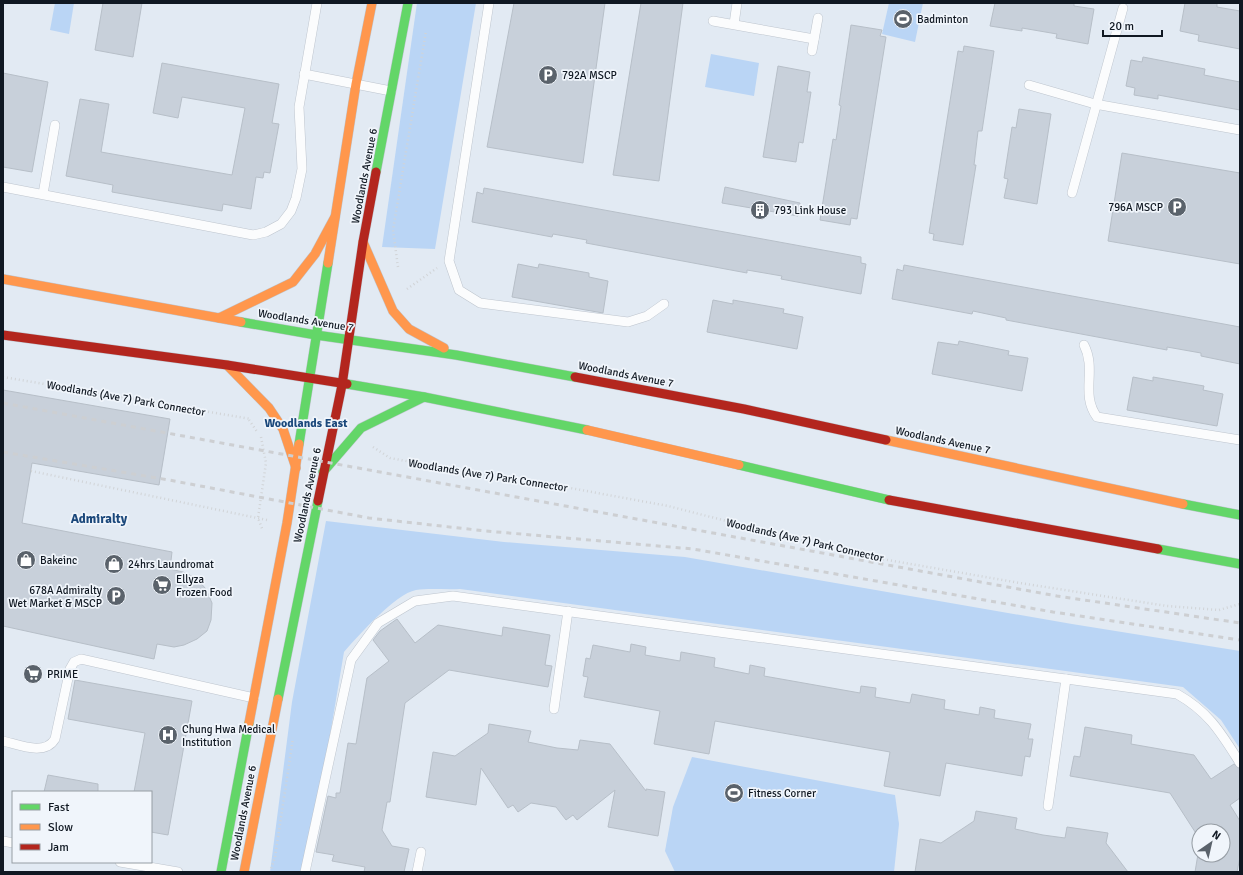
<svg xmlns="http://www.w3.org/2000/svg" width="1243" height="875" font-family="Signika,sans-serif">
  <style>
    .green { fill: #bad5f5 }
    .building { fill: #c8d0da; stroke: #b7bfc8 }
    .lines { fill: none; stroke-linecap: round; stroke-linejoin: round }
    .lane-casing { stroke: #bec5ce; stroke-width: 10 }
    .fast-casing { stroke: #bec5ce; stroke-width: 10 }
    .slow-casing { stroke: #bec5ce; stroke-width: 10 }
    .jam-casing { stroke: #bec5ce; stroke-width: 10 }
    .path { stroke: #d1d4d7; stroke-width: 2.5; stroke-dasharray: 1 3; stroke-linecap: butt }
    .lane { stroke: #fbfcfd; stroke-width: 9 }
    .fast { stroke: #63d668; stroke-width: 9 }
    .slow { stroke: #ff974d; stroke-width: 9 }
    .jam { stroke: #b3261e; stroke-width: 9 }
    .rail { stroke: #cdcfd2; stroke-width: 3; stroke-dasharray: 5 5; stroke-linecap: butt }
    .labels { text-anchor: middle; stroke-width: 3.5; stroke-linejoin: round; paint-order: stroke }
    .poi-label { font-size: 11px; fill: #101822; stroke: #f0f5fb; text-anchor: start }
    .street-label { font-size: 11px; fill: #101822; stroke: #f0f5fb }
    .neighbourhood-label { font-size: 12px; font-weight: bold; fill: #1b487b; stroke: #f0f5fb }
    .quarter-label { font-size: 13px; font-weight: bold; fill: #1b487b; stroke: #f0f5fb }
  </style>
  <rect width="100%" height="100%" fill="#e2eaf3"/>
  <g class="green">
    <path d="M55,3H74L69,34L50,30Z"/>
    <path d="M417,3H476L435,249L382,247Z"/>
    <path d="M889,3H923L915,42L882,34Z"/>
    <path d="M711,54L759,63L754,96L705,87Z"/>
    <path d="M326,521L504,542L685,557L1072,624L1240,651V749L1221,720L1183,687L460,589C446,590 430,588 416,590C395,594 359,635 344,652L307,872H270L292,702Z"/>
    <path d="M692,757L895,795L899,824L894,872H675L665,851L673,807Z"/>
  </g>
  <g class="building">
    <path d="M103,3H142L133,57L95,50Z"/>
    <path d="M514,3H605L583,163L487,147Z"/>
    <path d="M641,3H683L659,181L613,175Z"/>
    <path d="M995,3H1074V6L1094,9L1088,44L1056,38L1057,34L1022,28V31L990,26Z"/>
    <path d="M1185,3H1217V7L1240,11V49L1198,41L1199,35L1180,31Z"/>
    <path d="M851,25L882,30L880,36L886,37L857,219L851,218L850,225L820,220L833,139L836,140L841,106L839,105Z"/>
    <path d="M964,46L994,51L982,131H978L974,165H976L963,245L933,240L934,234L929,233L958,51L963,52Z"/>
    <path d="M1143,57L1205,69L1204,75L1240,82V110L1158,95V99L1134,95L1135,88L1126,86L1131,60L1142,62Z"/>
    <path d="M162,63L279,84L272,123L279,124L270,173L264,172L263,178L256,177L251,209L223,204L222,211L163,201L112,192L113,185L66,176L80,99L109,104L101,152L232,175L245,108L182,97L178,118L153,113Z"/>
    <path d="M778,66L810,72L807,92H811L803,143L799,142L796,162L763,157Z"/>
    <path d="M3,73L48,82L32,172L3,167Z"/>
    <path d="M1019,109L1051,114L1037,204L1004,198L1008,179L1004,178L1012,127L1016,128Z"/>
    <path d="M1122,153L1240,173V264L1108,241Z"/>
    <path d="M725,187L800,203L798,216L722,203Z"/>
    <path d="M484,188L861,257V263L866,264L861,294L781,279L782,276L747,270V273L586,243L587,240L553,234L552,237L472,222L477,192L483,194Z"/>
    <path d="M518,264L538,268L539,264L589,273V277L608,281L603,313L512,297Z"/>
    <path d="M904,265L1240,327V364L1201,356V353L1167,347V350L1006,320V318L973,311L972,314L892,299L897,269L903,271Z"/>
    <path d="M713,300L733,304V300L784,309L783,313L803,317L797,349L707,332Z"/>
    <path d="M959,341L1009,351L1008,355L1028,358L1022,391L932,374L938,342L958,345Z"/>
    <path d="M1133,377L1153,381V377L1204,386L1203,390L1223,394L1217,426L1127,410Z"/>
    <path d="M3,390L170,419L159,485L32,463L22,523L172,552L170,569L183,572L196,578L206,589L212,603L211,620L207,631L197,639L184,645L174,647L157,644L154,659L3,626Z"/>
    <path d="M397,619L415,643L438,625L502,636L503,627L550,635L545,665L552,666L548,687L449,670L405,703L390,802H387L382,830L392,846L409,849L404,872H364L365,867L332,861L334,855L316,852L328,796L336,798V793H340L348,743L356,744L367,678L389,661L373,640L380,631Z"/>
    <path d="M631,644L646,647L645,655L680,661L681,652L715,658L714,667L749,674L750,665L765,668L764,676L860,693L861,686L876,688L875,697L910,703L912,694L945,700L944,709L979,715L980,707L995,710L994,718L1031,724L1028,739H1033L1030,757L1025,756L1022,776L946,763L940,796L884,786L890,752L760,729L715,721L709,754L654,744L660,711L584,697L588,677L583,676L586,658L590,659L593,645L630,652Z"/>
    <path d="M75,680L192,701L168,835L151,832V792H134L145,733L68,719Z"/>
    <path d="M489,724L531,731L528,742L557,748L578,750L580,740L610,744L646,791V789L665,792L658,836L608,827L615,790L577,820L573,815L566,820L556,807L531,803L518,812L513,805L508,808L481,768L476,805L426,797L433,752L455,756L488,733Z"/>
    <path d="M1085,727L1132,735L1131,744L1194,755L1211,779L1234,764L1240,769V798L1230,805L1240,821V857L1237,872H1195L1199,848V855H1223V831H1199V838L1170,793L1070,776L1074,756L1080,757Z"/>
    <path d="M48,775L98,784V792H44Z"/>
    <path d="M976,811L1017,818L1015,829L1043,835L1065,838L1067,827L1108,833L1106,843L1128,872H915L920,839L941,843L974,821Z"/>
  </g>
  <g class="lines">
    <g class="lane-casing">
      <g id="lane">
        <path d="M489,3L449,261L459,290L480,303L628,322L647,316L664,304"/>
        <path d="M713,21L814,39"/>
        <path d="M734,24L737,3"/>
        <path d="M812,51L818,18"/>
        <path d="M304,74L391,91"/>
        <path d="M1029,85L1095,104L1240,130"/>
        <path d="M3,187L253,235L266,232L281,224L291,211L296,198L302,169L299,107L317,3"/>
        <path d="M1072,193L1123,8"/>
        <path d="M43,194L55,125"/>
        <path d="M1084,345C1097,370 1080,394 1097,417L1240,440"/>
        <path d="M554,709L568,611"/>
        <path d="M3,741C20,745 45,756 55,739L70,669L74,662L81,659L254,698"/>
        <path d="M1048,806L1066,679"/>
        <path d="M3,841L13,843"/>
        <path d="M120,862L178,872"/>
        <path d="M305,872L351,660L378,623L415,601L453,596L1177,694C1209,712 1221,733 1240,763"/>
        <path d="M417,872L421,852"/>
      </g>
    </g>
    <g class="fast-casing">
      <g id="fast">
        <path d="M376,172L408,3"/>
        <path d="M241,322L316,335L456,355L575,377"/>
        <path d="M347,384L424,397L587,430"/>
        <path d="M299,444L328,263"/>
        <path d="M739,465L889,500"/>
        <path d="M323,472L361,428L424,397"/>
        <path d="M1183,504L1240,515"/>
        <path d="M1158,549L1240,564"/>
        <path d="M278,699L318,501"/>
        <path d="M221,872L249,723"/>
      </g>
    </g>
    <g class="slow-casing">
      <g id="slow">
        <path d="M363,242L393,311L409,329L444,348"/>
        <path d="M328,263L356,84L372,3"/>
        <path d="M3,279L241,322"/>
        <path d="M219,318L293,282L315,254L335,217"/>
        <path d="M227,365L269,408L283,429L296,468"/>
        <path d="M587,430L739,465"/>
        <path d="M886,440L1183,504"/>
        <path d="M249,723L287,523L299,444"/>
        <path d="M244,872L278,699"/>
      </g>
    </g>
    <g class="jam-casing">
      <g id="jam">
        <path d="M3,335L227,365L347,384"/>
        <path d="M575,377L744,409L886,440"/>
        <path d="M889,500L1158,549"/>
        <path d="M318,501L342,385L363,242L376,172"/>
      </g>
    </g>
    <g class="path">
      <path d="M398,267L393,230L426,31"/>
      <path d="M407,289L437,268"/>
      <path d="M3,377L251,419"/>
      <path d="M249,420L258,433"/>
      <path d="M261,437L266,463L258,518L263,531"/>
      <path d="M373,447L390,458L433,466L543,483L668,506L859,555L1020,583L1167,606L1219,610L1240,604"/>
      <path d="M31,471L267,520"/>
      <path d="M270,872L275,857L293,738"/>
    </g>
    <use href="#lane" class="lane"/>
    <use href="#fast" class="fast"/>
    <use href="#slow" class="slow"/>
    <use href="#jam" class="jam"/>
    <g class="rail">
      <path d="M3,403L1057,596L1240,623"/>
      <path d="M3,452L169,480L369,518L486,531L693,549L1053,612L1240,640"/>
    </g>
  </g>
  <defs>
    <g id="stadium-disc" transform="scale(1)"><circle r="9.5" fill="#5a626b" stroke="#f0f5fb"/><path d="M0-5a6.5 5 0 1 0 0 10a6.5 5 0 1 0 0-10ZM-3.5-1.8h7v3.6h-7Z" fill="#fff"/></g>
    <g id="parking-disc" transform="scale(1)"><circle r="9.5" fill="#5a626b" stroke="#f0f5fb"/><path d="M-3.5-5.5H1a3.5 3.5 0 0 1 0 7H-1V5.5H-3.5ZM-1-3.4V-.6H.8a1.4 1.4 0 0 0 0-2.8Z" fill="#fff"/></g>
    <g id="building-disc" transform="scale(1)"><circle r="9.5" fill="#5a626b" stroke="#f0f5fb"/><path d="M-4-6H4V6H1V3H-1V6H-4ZM-2.5-4.3h1.7v1.8h-1.7ZM.8-4.3h1.7v1.8H.8ZM-2.5-1h1.7V.8h-1.7ZM.8-1h1.7V.8H.8Z" fill="#fff"/></g>
    <g id="shop-disc" transform="scale(1)"><circle r="9.5" fill="#5a626b" stroke="#f0f5fb"/><path d="M-5-2.5h2.3a2.7 3.5 0 0 1 5.4 0H5L5.5 6h-11ZM-1.5-2.5h3a1.5 2.3 0 0 0-3 0Z" fill="#fff"/></g>
    <g id="supermarket-disc" transform="scale(1)"><circle r="9.5" fill="#5a626b" stroke="#f0f5fb"/><path d="M-6-5.5h2.5l.6 2H6L4.5 2H-2.5L-4.4-4H-6ZM-1.5 3.2a1.3 1.3 0 1 0 .1 0ZM3 3.2a1.3 1.3 0 1 0 .1 0Z" fill="#fff"/></g>
    <g id="hospital-disc" transform="scale(1)"><circle r="9.5" fill="#5a626b" stroke="#f0f5fb"/><path d="M-5-5h3v3.5h4V-5h3V5h-3V1.5h-4V5h-3Z" fill="#fff"/></g>
  </defs>
  <g fill-rule="evenodd">
    <use href="#stadium-disc" x="903" y="19"/>
    <use href="#parking-disc" x="548" y="75"/>
    <use href="#parking-disc" x="1177" y="207"/>
    <use href="#building-disc" x="760" y="210"/>
    <use href="#shop-disc" x="26" y="560"/>
    <use href="#shop-disc" x="114" y="564"/>
    <use href="#supermarket-disc" x="162" y="585"/>
    <use href="#parking-disc" x="116" y="596"/>
    <use href="#supermarket-disc" x="33" y="674"/>
    <use href="#hospital-disc" x="168" y="735"/>
    <use href="#stadium-disc" x="734" y="793"/>
  </g>
  <g class="labels">
    <g class="poi-label">
      <text x="917" y="23">Badminton</text>
      <text x="562" y="79">792A MSCP</text>
      <text x="1163" y="211" text-anchor="end">796A MSCP</text>
      <text x="774" y="214">793 Link House</text>
      <text x="40" y="564">Bakeinc</text>
      <text x="128" y="568">24hrs Laundromat</text>
      <text x="176" y="583">Ellyza<tspan x="176" dy="13">Frozen Food</tspan></text>
      <text x="102" y="594" text-anchor="end">678A Admiralty<tspan x="102" dy="13">Wet Market &amp; MSCP</tspan></text>
      <text x="47" y="678">PRIME</text>
      <text x="182" y="733">Chung Hwa Medical<tspan x="182" dy="13">Institution</tspan></text>
      <text x="748" y="797">Fitness Corner</text>
    </g>
    <g class="street-label">
      <text transform="translate(364 176) rotate(-79)" y="4">Woodlands Avenue 6</text>
      <text transform="translate(306 320) rotate(9)" y="4">Woodlands Avenue 7</text>
      <text transform="translate(626 374) rotate(11)" y="4">Woodlands Avenue 7</text>
      <text transform="translate(126 398) rotate(10)" y="4">Woodlands (Ave 7) Park Connector</text>
      <text transform="translate(943 440) rotate(12)" y="4">Woodlands Avenue 7</text>
      <text transform="translate(488 475) rotate(9)" y="4">Woodlands (Ave 7) Park Connector</text>
      <text transform="translate(307 495) rotate(-78)" y="4">Woodlands Avenue 6</text>
      <text transform="translate(805 540) rotate(13)" y="4">Woodlands (Ave 7) Park Connector</text>
      <text transform="translate(243 813) rotate(-79)" y="4">Woodlands Avenue 6</text>
    </g>
    <g class="neighbourhood-label">
      <text x="306" y="427">Woodlands East</text>
    </g>
    <g class="quarter-label">
      <text x="99" y="523">Admiralty</text>
    </g>
  </g>
  <rect width="1243" height="875" fill="none" stroke="#101822" stroke-width="8"/>
  <rect x="12" y="791" width="140" height="72" fill="#f0f5fb" stroke="#969da4"/>
  <rect x="20" y="804" width="20" height="6" fill="#63d668" stroke="#969da4"/>
  <text x="48" y="811" font-size="12" fill="#101822">Fast</text>
  <rect x="20" y="824" width="20" height="6" fill="#ff974d" stroke="#969da4"/>
  <text x="48" y="831" font-size="12" fill="#101822">Slow</text>
  <rect x="20" y="844" width="20" height="6" fill="#b3261e" stroke="#969da4"/>
  <text x="48" y="851" font-size="12" fill="#101822">Jam</text>
  <g transform="translate(1211 843) rotate(34)"><circle r="19" fill="#f0f5fb" stroke="#969da4"/>
  <path d="M0-3L7 15L0 10L-7 15Z" fill="#5a626b"/>
  <text y="-6" font-size="11" font-weight="bold" text-anchor="middle" fill="#101822">N</text>
  </g>
  <path d="M1103 30v6h59v-6" fill="none" stroke="#101822" stroke-width="2"/>
  <text x="1109" y="30" font-size="12" fill="#101822" stroke="#f0f5fb" stroke-width="3" paint-order="stroke">20 m</text>
</svg>
